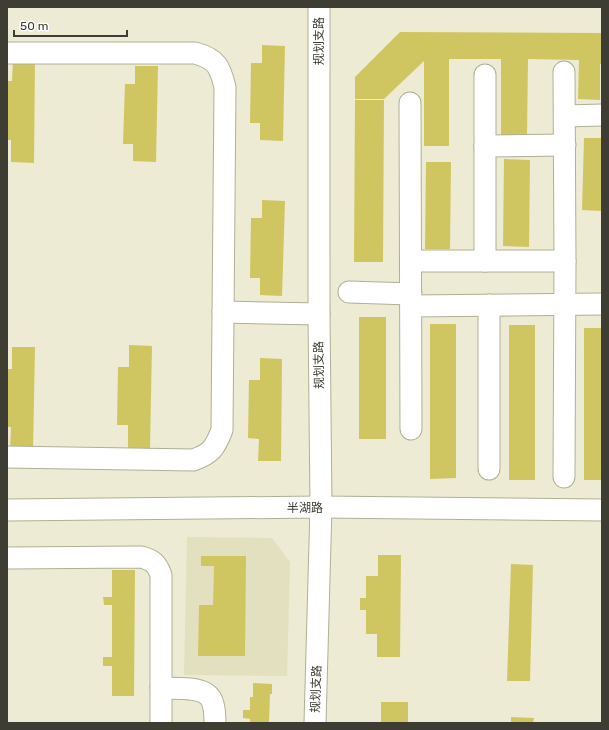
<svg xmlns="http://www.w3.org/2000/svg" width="609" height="730" font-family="Rubik,'Noto Sans SC',sans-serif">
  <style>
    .built { fill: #e3e0c0 }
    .building { fill: #d0c661 }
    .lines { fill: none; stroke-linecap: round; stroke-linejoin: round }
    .minor-casing { stroke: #b0af97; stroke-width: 23 }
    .minor { stroke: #fff; stroke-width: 21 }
    .labels { text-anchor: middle; stroke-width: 3; stroke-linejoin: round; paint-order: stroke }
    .street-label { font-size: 12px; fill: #3e3d33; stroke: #fff }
  </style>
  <rect width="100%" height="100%" fill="#edebd3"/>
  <path class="built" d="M187,537L272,538L290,562L287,676L184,675Z"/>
  <g class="building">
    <path d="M400,32L602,33V65L600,64V100L578,99L579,60L528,59L527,136H501V59H449V146H424V61L384,99H355V77Z"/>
    <path d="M262,45L285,46L283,141L260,140V123H250L251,63H262Z"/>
    <path d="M13,60H35L34,163L11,162V140H7V81H12Z"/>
    <path d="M135,66H158L156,162L133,161V144H123L125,84H135Z"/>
    <path d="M355,100H384L383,262H354Z"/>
    <path d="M584,138H602V211L582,210Z"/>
    <path d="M504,159L530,160L529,247L503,246Z"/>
    <path d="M426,162H451L450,249H425Z"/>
    <path d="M262,200L285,201L282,296L260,295V278H250L251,218H262Z"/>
    <rect x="359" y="317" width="27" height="122"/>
    <path d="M430,324H456V478L430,479Z"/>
    <rect x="509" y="325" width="26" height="155"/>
    <rect x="584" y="328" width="18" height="152"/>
    <path d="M129,345L152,346L150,448H128V425H117L118,367H129Z"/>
    <path d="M12,347H35L33,450H10L11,427H7V369H12Z"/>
    <path d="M260,358L282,359L281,461H258L259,439L248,438L249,380H260Z"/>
    <path d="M378,555H401L400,657H377V634H366V610H360V598H366V576H378Z"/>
    <path d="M201,556H246L245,656H198L199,605H213L214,566H201Z"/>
    <path d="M511,564L533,565L530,681H507Z"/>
    <path d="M112,570H135L134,696H112V666H103V657H112V605H104L103,597H112Z"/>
    <path d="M253,683L272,684V694H270L269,723H250V719L243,718V710H250V697H253Z"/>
    <rect x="381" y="702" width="27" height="21"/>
    <path d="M511,717L534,718L533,723H511Z"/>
  </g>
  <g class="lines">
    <g class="minor-casing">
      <g id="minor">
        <path d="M7,53H195C217,59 220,67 225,87L222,430C215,448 211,454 193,460L7,457"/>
        <path d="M564,72L565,261L564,477"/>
        <path d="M485,75V261"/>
        <path d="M410,103L411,429"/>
        <path d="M565,116L602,115"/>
        <path d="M485,146L565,145"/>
        <path d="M411,261H565"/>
        <path d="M349,292L411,294"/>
        <path d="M411,306L602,304"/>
        <path d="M223,312L319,314"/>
        <path d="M489,469V305"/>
        <path d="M7,510L321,507L602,510"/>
        <path d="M7,558L141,557C153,560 157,564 161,575V723"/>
        <path d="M161,688C176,689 206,685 212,701C215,708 215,716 215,723"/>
        <path d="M315,723L321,507L319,314V7"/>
      </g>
    </g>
    <use href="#minor" class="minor"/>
  </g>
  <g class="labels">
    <g class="street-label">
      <text transform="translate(319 41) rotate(-90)" y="4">规划支路</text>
      <text transform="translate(319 365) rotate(-91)" y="4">规划支路</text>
      <text x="305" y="512">半湖路</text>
      <text transform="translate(316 689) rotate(-88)" y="4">规划支路</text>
    </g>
  </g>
  <rect width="609" height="730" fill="none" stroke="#3e3d33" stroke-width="16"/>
  <path d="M14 30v6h113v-6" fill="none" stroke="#3e3d33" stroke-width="2"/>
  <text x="20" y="30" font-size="12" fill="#3e3d33" stroke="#ffffff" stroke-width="3" paint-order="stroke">50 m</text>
</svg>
